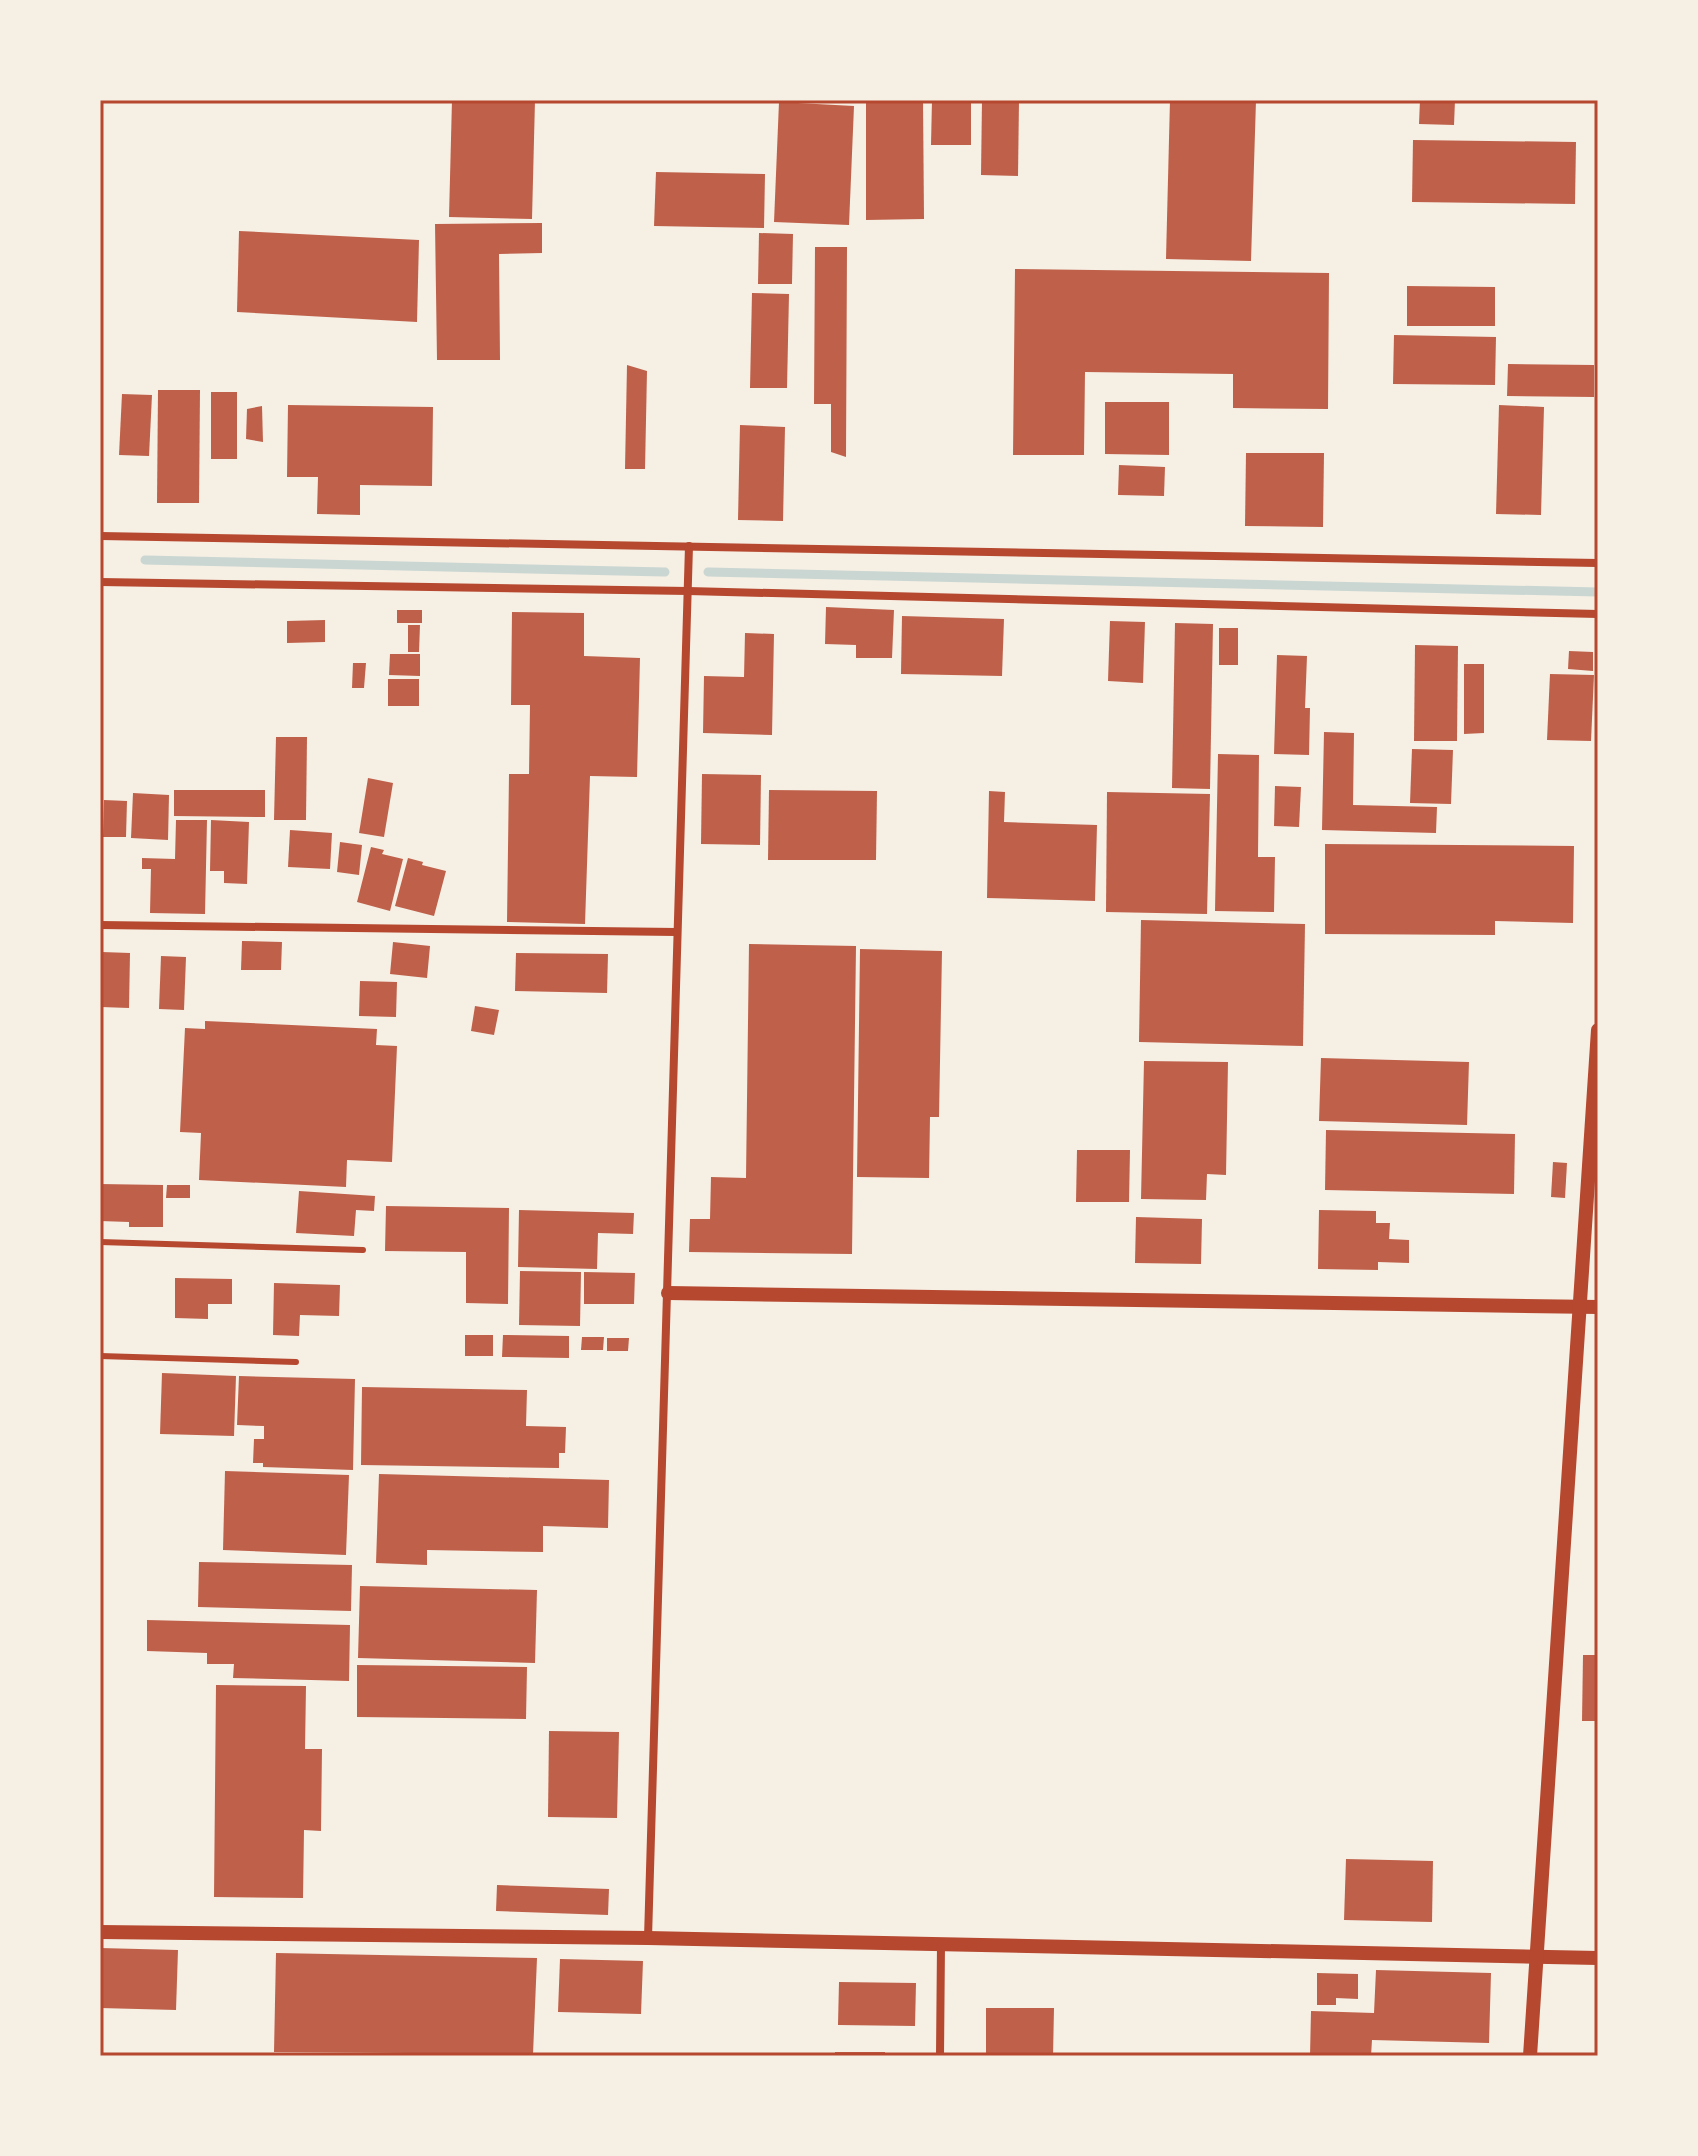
<svg xmlns="http://www.w3.org/2000/svg" width="1698" height="2156" font-family="'Alegreya Sans',sans-serif">
  <style>
    .lines { fill: none; stroke-linecap: round; stroke-linejoin: round }
    .stream { stroke: #c9d6d2; stroke-width: 9 }
    .building { fill: #bf614a }
    .service { stroke: #b5482f; stroke-width: 6 }
    .minor { stroke: #b5482f; stroke-width: 8 }
    .tertiary { stroke: #b5482f; stroke-width: 14 }
    .neatline { fill: none; stroke: #b5482f; stroke-width: 3 }
  </style>
  <rect width="100%" height="100%" fill="#f6efe4"/>
  <g class="lines">
    <g class="stream">
      <path d="M145,560L665,572"/>
      <path d="M708,572L1598,592"/>
    </g>
  </g>
  <g class="building">
    <path d="M452,100H535L532,219L449,217Z"/>
    <path d="M866,100H923L924,219L866,220Z"/>
    <path d="M932,100H971V145H931Z"/>
    <path d="M982,100H1019L1018,176L981,175Z"/>
    <path d="M1170,100H1256L1251,261L1166,259Z"/>
    <path d="M1420,100H1455L1454,125L1419,124Z"/>
    <path d="M779,102L854,106L849,225L774,222Z"/>
    <path d="M1413,140L1576,142L1575,204L1412,202Z"/>
    <path d="M656,172L765,174L764,228L654,226Z"/>
    <path d="M542,223V253L499,254L500,360H437L435,224Z"/>
    <path d="M239,231L419,240L417,322L237,312Z"/>
    <path d="M759,233L793,234L792,284H758Z"/>
    <path d="M815,247H847L846,457L831,452V404H814Z"/>
    <path d="M1015,269L1329,273L1328,409L1233,408V374L1085,372L1084,455H1013Z"/>
    <path d="M1407,286L1495,287V326H1407Z"/>
    <path d="M752,293L789,294L787,388H750Z"/>
    <path d="M1394,335L1496,337L1495,385L1393,384Z"/>
    <path d="M1508,364L1594,365V397L1507,396Z"/>
    <path d="M627,365L647,371L645,469H625Z"/>
    <path d="M158,390H200L199,503H157Z"/>
    <rect x="211" y="392" width="26" height="67"/>
    <path d="M122,394L152,395L149,456L119,455Z"/>
    <path d="M1105,402H1169V455L1105,454Z"/>
    <path d="M288,405L433,407L432,486L360,485V515L317,514L318,477H287Z"/>
    <path d="M1499,405L1544,407L1541,515L1496,514Z"/>
    <path d="M262,406L263,442L246,439L247,409Z"/>
    <path d="M740,425L785,427L783,521L738,520Z"/>
    <path d="M1246,453H1324L1323,527L1245,526Z"/>
    <path d="M1119,465L1165,467L1164,496L1118,495Z"/>
    <path d="M826,607L894,610L892,658H856V645L825,644Z"/>
    <rect x="397" y="610" width="25" height="13"/>
    <path d="M512,612L584,613V656L640,658L637,777L590,776L585,924L507,922L509,774H529L530,705H511Z"/>
    <path d="M902,616L1004,619L1002,676L901,674Z"/>
    <path d="M325,620V642L287,643V621Z"/>
    <path d="M1110,621L1145,622L1143,683L1108,681Z"/>
    <path d="M1175,623L1213,624L1210,789L1172,788Z"/>
    <path d="M408,625H420L419,652H408Z"/>
    <rect x="1219" y="628" width="19" height="37"/>
    <path d="M745,633L774,634L772,735L703,733L704,676L744,677Z"/>
    <path d="M1415,645L1458,646L1457,741H1414Z"/>
    <path d="M1569,651L1593,652V671L1568,669Z"/>
    <path d="M390,654H420V676L389,675Z"/>
    <path d="M1277,655L1307,656L1305,708H1310L1309,755L1274,754Z"/>
    <path d="M353,663H366L364,688H352Z"/>
    <path d="M1464,664H1484V733L1464,734Z"/>
    <path d="M1550,674L1594,675L1591,741L1547,740Z"/>
    <rect x="388" y="679" width="31" height="27"/>
    <path d="M1324,732L1354,733L1353,805L1437,807L1436,833L1322,830Z"/>
    <path d="M276,737H307L306,820H274Z"/>
    <path d="M1412,749L1453,750L1451,804L1410,803Z"/>
    <path d="M1218,754L1259,755L1258,857H1275L1274,912L1215,911Z"/>
    <path d="M702,774L761,775L760,845L701,844Z"/>
    <path d="M368,778L393,783L384,837L359,833Z"/>
    <path d="M1275,786L1301,787L1299,827L1274,826Z"/>
    <path d="M174,790H265V817L174,816Z"/>
    <path d="M769,790L877,791L876,860H768Z"/>
    <path d="M989,791L1005,792L1004,822L1097,825L1095,901L987,898Z"/>
    <path d="M1107,792L1210,794L1207,914L1106,912Z"/>
    <path d="M133,793L169,795L168,840L131,838Z"/>
    <path d="M104,800L127,801L126,837H103Z"/>
    <path d="M176,820H207L205,914L150,913L151,869H142V858L175,859Z"/>
    <path d="M211,820L249,822L247,884L224,883V871H210Z"/>
    <path d="M290,830L332,833L330,869L288,867Z"/>
    <path d="M340,842L362,845L359,875L337,872Z"/>
    <path d="M1325,844L1574,846L1573,923L1495,921V935L1325,934Z"/>
    <path d="M371,847L384,850L382,854L403,859L390,911L357,902Z"/>
    <path d="M408,858L423,862L422,865L446,871L434,916L395,906Z"/>
    <path d="M1141,920L1305,924L1303,1046L1139,1042Z"/>
    <path d="M242,941L282,942L281,970H241Z"/>
    <path d="M393,942L430,946L427,978L390,974Z"/>
    <path d="M749,944L856,946L852,1254L689,1252L690,1219H710L711,1177L746,1178Z"/>
    <path d="M860,949L942,951L939,1117H930L929,1178L857,1177Z"/>
    <path d="M102,952L130,953L129,1008L101,1007Z"/>
    <path d="M516,953L608,954L607,993L515,991Z"/>
    <path d="M161,956L186,957L184,1010L159,1009Z"/>
    <path d="M360,981L397,982L396,1017L359,1016Z"/>
    <path d="M475,1006L499,1010L494,1035L471,1031Z"/>
    <path d="M205,1021L377,1029L376,1045L397,1046L392,1162L347,1160L346,1187L199,1180L201,1133L180,1132L185,1028L205,1029Z"/>
    <path d="M1321,1058L1469,1062L1467,1125L1319,1121Z"/>
    <path d="M1144,1061L1228,1062L1226,1175L1207,1174L1206,1200L1141,1199Z"/>
    <path d="M1326,1130L1515,1134L1514,1194L1325,1190Z"/>
    <path d="M1077,1150H1130L1129,1202H1076Z"/>
    <path d="M1553,1162L1567,1163L1565,1198L1551,1197Z"/>
    <path d="M100,1184L163,1185V1227H129V1222L100,1221Z"/>
    <path d="M167,1185H190V1198H166Z"/>
    <path d="M299,1191L375,1196L374,1211L356,1210L354,1236L296,1233Z"/>
    <path d="M386,1206L509,1208L508,1304L466,1303V1252L385,1251Z"/>
    <path d="M519,1210L634,1213L633,1234L598,1233L597,1269L518,1267Z"/>
    <path d="M1319,1210L1376,1211V1223H1390L1389,1239L1409,1240V1263L1378,1262V1270L1318,1269Z"/>
    <path d="M1136,1217L1202,1219L1201,1264L1135,1263Z"/>
    <path d="M520,1271L581,1272L580,1326L519,1325Z"/>
    <path d="M584,1272L635,1273L634,1304H584Z"/>
    <path d="M175,1278L232,1279V1304H208V1319L175,1318Z"/>
    <path d="M274,1283L340,1285L339,1316L300,1315L299,1336L273,1335Z"/>
    <rect x="465" y="1335" width="28" height="21"/>
    <path d="M503,1335L569,1336V1358L502,1357Z"/>
    <path d="M582,1337H604L603,1350H581Z"/>
    <path d="M607,1338H629L628,1351H607Z"/>
    <path d="M162,1373L236,1376L234,1436L160,1434Z"/>
    <path d="M239,1376L355,1379L353,1470L263,1467V1463H253L254,1439H264V1426L237,1425Z"/>
    <path d="M362,1387L527,1390L526,1426L566,1427L565,1453H559V1468L361,1465Z"/>
    <path d="M225,1471L349,1475L346,1555L223,1550Z"/>
    <path d="M379,1474L609,1480L608,1528L543,1526V1552L427,1550V1565L376,1563Z"/>
    <path d="M199,1562L352,1565L351,1611L198,1607Z"/>
    <path d="M360,1586L537,1590L535,1663L358,1658Z"/>
    <path d="M147,1620L350,1625L349,1681L233,1678L234,1664H207V1653L147,1651Z"/>
    <path d="M1583,1655H1598V1721H1582Z"/>
    <path d="M357,1665L527,1667L526,1719L357,1717Z"/>
    <path d="M216,1685L306,1686L305,1749H322L321,1831L304,1830L303,1898L214,1897Z"/>
    <path d="M549,1731L619,1732L617,1818L548,1817Z"/>
    <path d="M1346,1859L1433,1861L1432,1922L1344,1920Z"/>
    <path d="M497,1885L609,1889L608,1915L496,1911Z"/>
    <path d="M100,1948L178,1950L176,2010L100,2008Z"/>
    <path d="M276,1953L537,1958L533,2054L274,2052Z"/>
    <path d="M560,1959L643,1961L641,2014L558,2012Z"/>
    <path d="M1376,1970L1491,1973L1489,2043L1372,2040L1371,2056H1310L1311,2011L1374,2013Z"/>
    <path d="M1317,1973L1358,1974V1999L1336,1998V2005H1317Z"/>
    <path d="M839,1982L916,1983L915,2026L838,2025Z"/>
    <path d="M986,2008H1054L1053,2056H986Z"/>
    <rect x="835" y="2052" width="50" height="4"/>
  </g>
  <g class="lines">
    <g class="service">
      <path d="M100,1242L363,1250"/>
      <path d="M100,1356L296,1362"/>
    </g>
    <g class="minor">
      <path d="M100,536L1598,563"/>
      <path d="M100,582L688,591L1598,614"/>
      <path d="M100,925L677,932"/>
      <path d="M648,1938L689,546"/>
      <path d="M940,2056L941,1944"/>
    </g>
    <g class="tertiary">
      <path d="M668,1293L1598,1307"/>
      <path d="M100,1932L648,1938L1598,1958"/>
      <path d="M1530,2056L1598,1030"/>
    </g>
  </g>
  <rect width="1698" height="2156" fill="none" stroke="#f6efe4" stroke-width="204"/>
  <rect x="102" y="102" width="1494" height="1952" class="neatline"/>
</svg>
